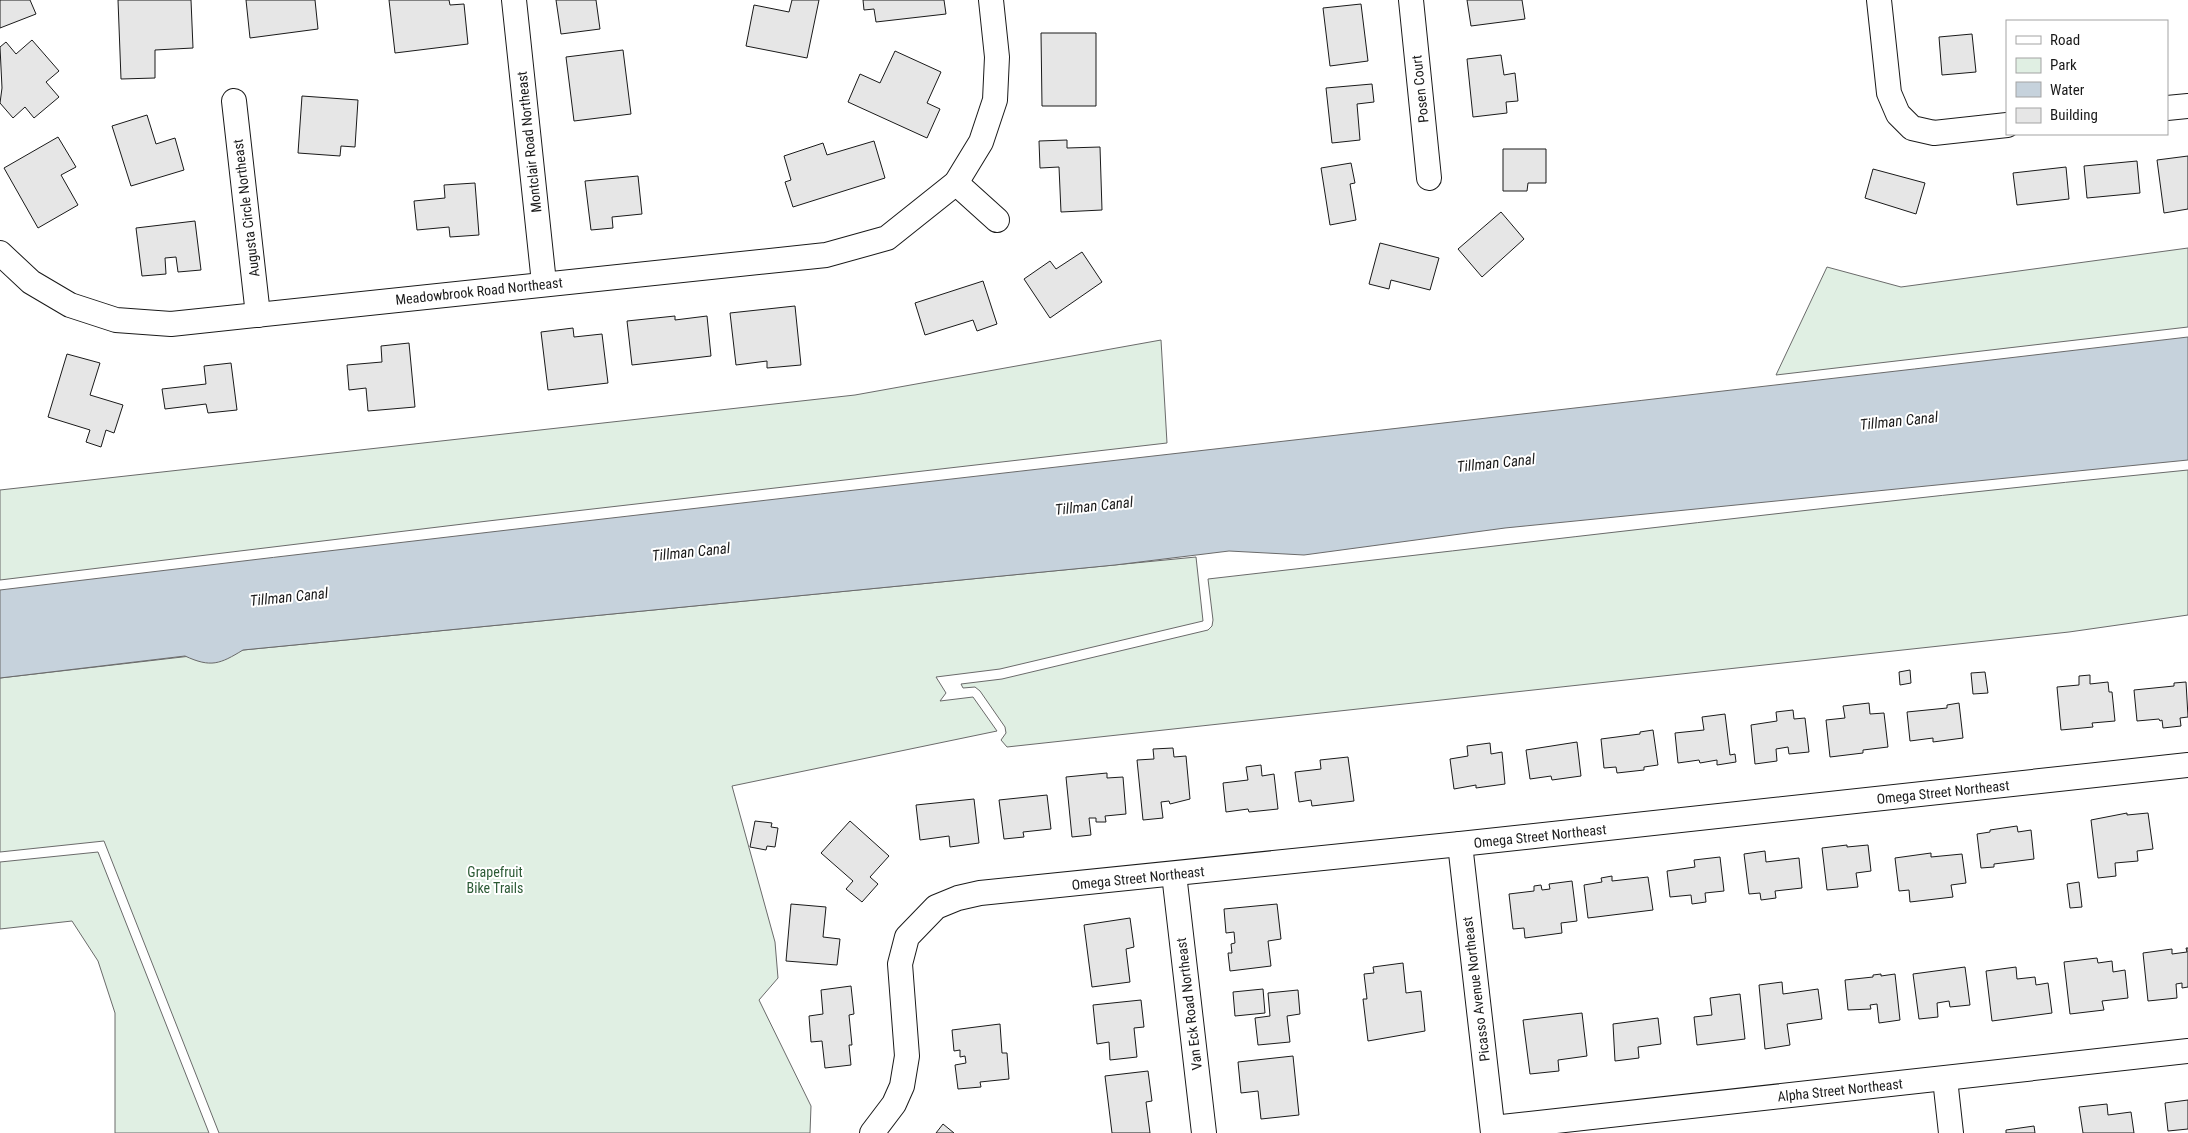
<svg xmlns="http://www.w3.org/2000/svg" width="2188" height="1133" font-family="'Roboto Condensed',sans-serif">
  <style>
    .green { fill: #e0efe3; stroke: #6a6a6a }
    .water { fill: #c6d2dc; stroke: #6a6a6a }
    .building { fill: #e6e6e6; stroke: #1a1a1a }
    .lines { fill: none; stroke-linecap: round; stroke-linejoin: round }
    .minor-casing { stroke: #1a1a1a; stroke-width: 26 }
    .minor { stroke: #fff; stroke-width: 24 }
    .labels { text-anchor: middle; stroke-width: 4; stroke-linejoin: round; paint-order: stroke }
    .street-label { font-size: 14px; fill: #1a1a1a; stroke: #fff }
    .park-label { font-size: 14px; fill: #2b5a34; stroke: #fff }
    .water-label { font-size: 15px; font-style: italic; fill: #1a1a1a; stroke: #fff }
  </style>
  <rect width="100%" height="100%" fill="#fff"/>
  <g class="green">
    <path d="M2188,248V327L1776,375L1827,267L1901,287Z"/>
    <path d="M1161,340L1167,443L488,521L0,580V490L855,395Z"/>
    <path d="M2188,470V615L2069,632L1007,747L1001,740L1006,733L1005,727L980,691L975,687L963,688L961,684L1002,679L1208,630L1212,626L1213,620L1208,579C1534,542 1861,502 2188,470Z"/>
    <path d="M1196,557L1203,621L1000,669L936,677L946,693L940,701L973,697L997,731L732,786L775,942L778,978L759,1000L811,1106L810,1133H219L104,841L0,852V678L243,650Z"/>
    <path d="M98,852L209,1133H115V1013L98,961L72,921L0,929V862Z"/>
  </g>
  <path class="water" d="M2188,337V460L1505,528L1304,555L1229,551L1115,565L243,650C220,664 211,668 185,656L0,678V590C729,502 1459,423 2188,337Z"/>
  <g class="building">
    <path d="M0,0H30L36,14L0,28Z"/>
    <path d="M118,0H191L193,48L155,50V78L121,79Z"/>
    <path d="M246,0H315L318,29L250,38Z"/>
    <path d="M389,0H449L450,5L464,4L468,44L395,53Z"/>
    <path d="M556,0H596L600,29L561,34Z"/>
    <path d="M792,0H819L807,58L746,46L754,5L789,12Z"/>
    <path d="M863,0H944L946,14L876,22L874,9L864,10Z"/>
    <path d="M1467,0H1522L1525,19L1471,26Z"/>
    <path d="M1361,4L1368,61L1330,66L1323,8Z"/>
    <path d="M1041,33H1096V106H1042Z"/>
    <path d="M1972,34L1976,72L1942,75L1939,37Z"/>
    <path d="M32,40L59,71L46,82L59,97L34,118L25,107L13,118L0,103L2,88L0,47L6,42L16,54Z"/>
    <path d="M623,50L631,114L574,121L566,57Z"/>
    <path d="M895,51L941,72L927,103L940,109L927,138L848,102L860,74L880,83Z"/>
    <path d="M1501,55L1504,75L1515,73L1518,101L1506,102L1507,113L1473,117L1467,59Z"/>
    <path d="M1372,84L1374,102L1357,104L1360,140L1332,143L1326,88Z"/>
    <path d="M302,96L358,100L355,147L341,146L340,156L298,153Z"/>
    <path d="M147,115L156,144L175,138L184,170L131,186L112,126Z"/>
    <path d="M58,137L76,167L61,175L78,205L38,228L4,168Z"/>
    <path d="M1067,140V148L1100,147L1102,210L1061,212L1059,167L1040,168L1039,141Z"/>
    <path d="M874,141L885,178L793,207L785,182L791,180L784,156L823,143L827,155Z"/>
    <path d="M1503,149H1546V183H1528L1527,191H1503Z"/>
    <path d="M2188,156V209L2164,213L2157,160Z"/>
    <path d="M2137,161L2140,193L2087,198L2084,166Z"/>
    <path d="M1351,163L1355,183L1350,184L1356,220L1330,225L1321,168Z"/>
    <path d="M2066,167L2069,199L2017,205L2013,173Z"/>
    <path d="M1873,169L1925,183L1916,214L1865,198Z"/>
    <path d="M638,176L642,214L612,217L613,228L591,230L585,181Z"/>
    <path d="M475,183L479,235L450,237L449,227L417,230L414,201L445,198L444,185Z"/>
    <path d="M1501,212L1524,239L1482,277L1458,249Z"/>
    <path d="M195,221L201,270L178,272L176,257L165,258L166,274L142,276L136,228Z"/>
    <path d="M1380,243L1439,258L1430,290L1391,280L1389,289L1369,284Z"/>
    <path d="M1082,252L1102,282L1050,318L1024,279L1050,261L1056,269Z"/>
    <path d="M983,281L997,324L977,331L973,320L925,335L915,303Z"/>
    <path d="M795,306L801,365L767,368V361L736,365L730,313Z"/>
    <path d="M675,316V320L707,316L711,356L632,365L627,321Z"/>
    <path d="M573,328L574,337L602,334L608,383L548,390L541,332Z"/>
    <path d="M409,343L415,407L368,411L366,388L349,390L347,365L382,362L381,346Z"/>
    <path d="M67,354L100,363L90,395L123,405L114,433L106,430L101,447L86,442L90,430L48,417Z"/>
    <path d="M231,363L237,410L208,413L206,404L165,409L162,389L206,384L204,366Z"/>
    <path d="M1910,670L1911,683L1900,685L1899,672Z"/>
    <path d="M1985,672L1988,693L1973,694L1971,673Z"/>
    <path d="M2090,675V684L2108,682L2109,692H2112L2115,721L2092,723L2093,727L2061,730L2057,687L2079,685V676Z"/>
    <path d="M2186,682L2188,717L2180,718L2181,726L2163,728L2162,720L2160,721L2159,719L2137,721L2134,690L2174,686V683Z"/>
    <path d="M1869,703L1870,714L1884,713L1888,747L1863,750V753L1830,757L1826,720L1845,718L1843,706Z"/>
    <path d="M1959,703L1963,738L1933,742V738L1910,741L1907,712L1947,708V705Z"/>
    <path d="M1793,710L1794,719L1805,718L1809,752L1789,754L1788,747L1776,749L1777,761L1755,764L1751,725L1777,721L1776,712Z"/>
    <path d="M1725,714L1730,755L1735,754L1736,762L1717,765V760L1700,763L1699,760L1678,763L1675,733L1704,730L1702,717Z"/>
    <path d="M1653,730L1658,765L1644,767V770L1617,773L1616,767L1604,768L1601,739L1640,734V732Z"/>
    <path d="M1577,742L1581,776L1552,780L1551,776L1530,779L1526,750Z"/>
    <path d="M1490,743L1491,754L1502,752L1505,784L1476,788V785L1454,789L1450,759L1468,756L1467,746Z"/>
    <path d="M1173,748L1174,757L1186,756L1190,799L1170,804L1169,801L1161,802L1163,818L1143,820L1137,760L1154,759L1153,749Z"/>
    <path d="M1348,757L1354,801L1312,806L1311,800L1299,802L1295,772L1321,769L1320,760Z"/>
    <path d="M1261,765L1262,776L1274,774L1278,809L1249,812L1248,809L1226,812L1223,783L1248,780L1246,767Z"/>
    <path d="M1107,773V778L1123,777L1126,814L1105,816L1106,822H1096V818H1089L1091,835L1072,837L1066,777Z"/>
    <path d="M1047,795L1051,829L1023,832L1024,837L1004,839L999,800Z"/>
    <path d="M974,799L979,843L950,847L949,836L920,840L916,805Z"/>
    <path d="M2127,813V815L2148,813L2153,849L2137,851L2138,861L2115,863L2116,876L2098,878L2091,820Z"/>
    <path d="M755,821L772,823L771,827L778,828L775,847L767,846L766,850L750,847Z"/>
    <path d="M850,821L889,856L870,877L878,884L862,902L846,889L853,881L821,853Z"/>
    <path d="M2017,826L2018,832L2031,830L2034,859L1994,864V867L1981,868L1977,834L1990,832V830Z"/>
    <path d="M1847,845V847L1868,845L1871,871L1856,873L1858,887L1827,890L1822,848Z"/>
    <path d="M1765,851L1766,862L1799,858L1802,888L1775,891L1776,898L1761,900L1760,893L1749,894L1744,854Z"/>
    <path d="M1931,853V857L1962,854L1966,883L1951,885L1953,897L1910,902L1909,890L1899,891L1895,858Z"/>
    <path d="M1720,857L1724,891L1705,893L1706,902L1692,904L1691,895L1670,897L1667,871L1695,867L1694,860Z"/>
    <path d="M1612,876V881L1648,877L1653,910L1588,918L1584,885L1602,882L1601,878Z"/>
    <path d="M1572,881L1577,921L1561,923L1562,933L1525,938L1524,928L1513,929L1509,894L1534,891V886L1541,885L1542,890L1550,889L1549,884Z"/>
    <path d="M2079,882L2082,907L2070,908L2067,884Z"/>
    <path d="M791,904L826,907L823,937L840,939L837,965L786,961Z"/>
    <path d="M1277,904L1281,939L1268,941L1271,966L1230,971L1228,953H1232L1231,944L1235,943L1234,932L1226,933L1224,909Z"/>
    <path d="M1130,918L1134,947L1126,949L1130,982L1092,987L1084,925Z"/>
    <path d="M2186,948H2188V987L2182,988V983L2176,984L2177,998L2148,1001L2143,953L2172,949V954L2187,952Z"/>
    <path d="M2097,958L2098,963L2112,961L2113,972L2125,970L2128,998L2102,1001L2104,1010L2070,1014L2064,962Z"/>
    <path d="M1403,963L1406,993L1421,991L1425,1031L1368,1041L1363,999H1367L1364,974L1374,973L1373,967Z"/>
    <path d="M1965,967L1970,1005L1950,1007L1949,1001L1937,1003L1938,1017L1919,1019L1913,974Z"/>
    <path d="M2016,967L2017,979L2035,977L2036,985L2048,983L2052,1013L1992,1021L1986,971Z"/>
    <path d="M1881,974V976L1895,974L1900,1020L1879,1023L1877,1004L1870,1005L1871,1009L1848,1010L1845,980L1873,977V975Z"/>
    <path d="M1782,982L1783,994L1818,989L1822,1019L1787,1024L1790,1045L1765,1049L1759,985Z"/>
    <path d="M851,986L854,1014L849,1015L852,1045H849L851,1065L825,1068L822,1041L811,1042L809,1016L823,1014L821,990Z"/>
    <path d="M1263,989L1265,1013L1235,1016L1233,992Z"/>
    <path d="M1298,990L1300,1014L1287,1016L1290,1042L1258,1045L1255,1018L1270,1016L1268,993Z"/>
    <path d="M1740,994L1745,1039L1697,1045L1694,1017L1712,1015L1710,998Z"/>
    <path d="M1141,1000L1144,1027L1134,1028L1137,1057L1110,1060L1109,1042L1097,1044L1093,1005Z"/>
    <path d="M1582,1013L1587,1056L1558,1060L1559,1071L1530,1074L1523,1020Z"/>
    <path d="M1658,1018L1661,1044L1638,1047L1639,1058L1615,1061L1613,1024Z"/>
    <path d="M1000,1024L1002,1053H1007L1009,1079L980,1082L981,1087L958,1089L955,1065L966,1063L965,1056L960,1057V1050L954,1051L952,1030Z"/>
    <path d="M1293,1056L1299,1115L1261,1119L1258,1091L1241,1093L1238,1062Z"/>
    <path d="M1148,1071L1152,1101L1146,1102L1150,1133H1112L1105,1076Z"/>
    <path d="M2188,1100V1129L2168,1131L2165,1103Z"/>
    <path d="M2107,1104L2108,1115L2131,1112L2134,1133H2083L2079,1107Z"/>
    <path d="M943,1124L954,1133H936Z"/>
    <path d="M2034,1126L2035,1133H2006V1130Z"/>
  </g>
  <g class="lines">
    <g class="minor-casing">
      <g id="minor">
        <path d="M514,0L544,283"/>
        <path d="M1411,0L1429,178"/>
        <path d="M1879,0L1889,93L1898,114L1912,128L1934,133L2007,125"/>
        <path d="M234,101L258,315"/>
        <path d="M2167,108L2188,106"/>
        <path d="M956,183L997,220"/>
        <path d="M0,253L31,282L70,305L116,320L171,324L826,255L887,238L956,183L981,142L995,100L997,57L991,0"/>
        <path d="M1460,844L1493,1133"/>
        <path d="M1174,874L1204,1133"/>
        <path d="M1945,1079L1951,1133"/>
        <path d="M1493,1128L2188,1051"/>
        <path d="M872,1133L894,1104L902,1086L907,1056L900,964L907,937L936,907L958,898L980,893L1460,844L2188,765"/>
      </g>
    </g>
    <use href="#minor" class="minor"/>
  </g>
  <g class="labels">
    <g class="street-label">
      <text transform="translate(1420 89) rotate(-96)" y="5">Posen Court</text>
      <text transform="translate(529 142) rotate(-96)" y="5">Montclair Road Northeast</text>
      <text transform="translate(246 208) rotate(-97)" y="5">Augusta Circle Northeast</text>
      <text transform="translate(479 291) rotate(-6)" y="5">Meadowbrook Road Northeast</text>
      <text transform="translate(1943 792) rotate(-6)" y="5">Omega Street Northeast</text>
      <text transform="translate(1540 836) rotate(-6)" y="5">Omega Street Northeast</text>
      <text transform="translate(1138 878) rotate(-6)" y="5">Omega Street Northeast</text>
      <text transform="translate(1476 989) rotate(-97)" y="5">Picasso Avenue Northeast</text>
      <text transform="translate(1189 1004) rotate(-97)" y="5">Van Eck Road Northeast</text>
      <text transform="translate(1840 1090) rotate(-6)" y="5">Alpha Street Northeast</text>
    </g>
    <g class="park-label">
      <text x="495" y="877">Grapefruit<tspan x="495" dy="16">Bike Trails</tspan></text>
    </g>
    <g class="water-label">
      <text transform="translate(1899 421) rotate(-6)" y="5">Tillman Canal</text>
      <text transform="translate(1496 463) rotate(-6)" y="5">Tillman Canal</text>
      <text transform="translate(1094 506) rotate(-6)" y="5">Tillman Canal</text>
      <text transform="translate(691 552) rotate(-6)" y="5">Tillman Canal</text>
      <text transform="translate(289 597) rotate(-6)" y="5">Tillman Canal</text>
    </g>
  </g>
  <rect x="2006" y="20" width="162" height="115" fill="#ffffff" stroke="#a3a3a3"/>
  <rect x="2016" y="36" width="25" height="8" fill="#ffffff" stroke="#a3a3a3"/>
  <text x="2050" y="45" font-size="15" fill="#1a1a1a">Road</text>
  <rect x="2016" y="58" width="25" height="15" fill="#e0efe3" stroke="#a3a3a3"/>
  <text x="2050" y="70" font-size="15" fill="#1a1a1a">Park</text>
  <rect x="2016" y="82" width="25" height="15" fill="#c6d2dc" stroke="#a3a3a3"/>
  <text x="2050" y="95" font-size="15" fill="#1a1a1a">Water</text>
  <rect x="2016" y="108" width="25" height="15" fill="#e6e6e6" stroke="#a3a3a3"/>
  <text x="2050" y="120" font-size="15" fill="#1a1a1a">Building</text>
</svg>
